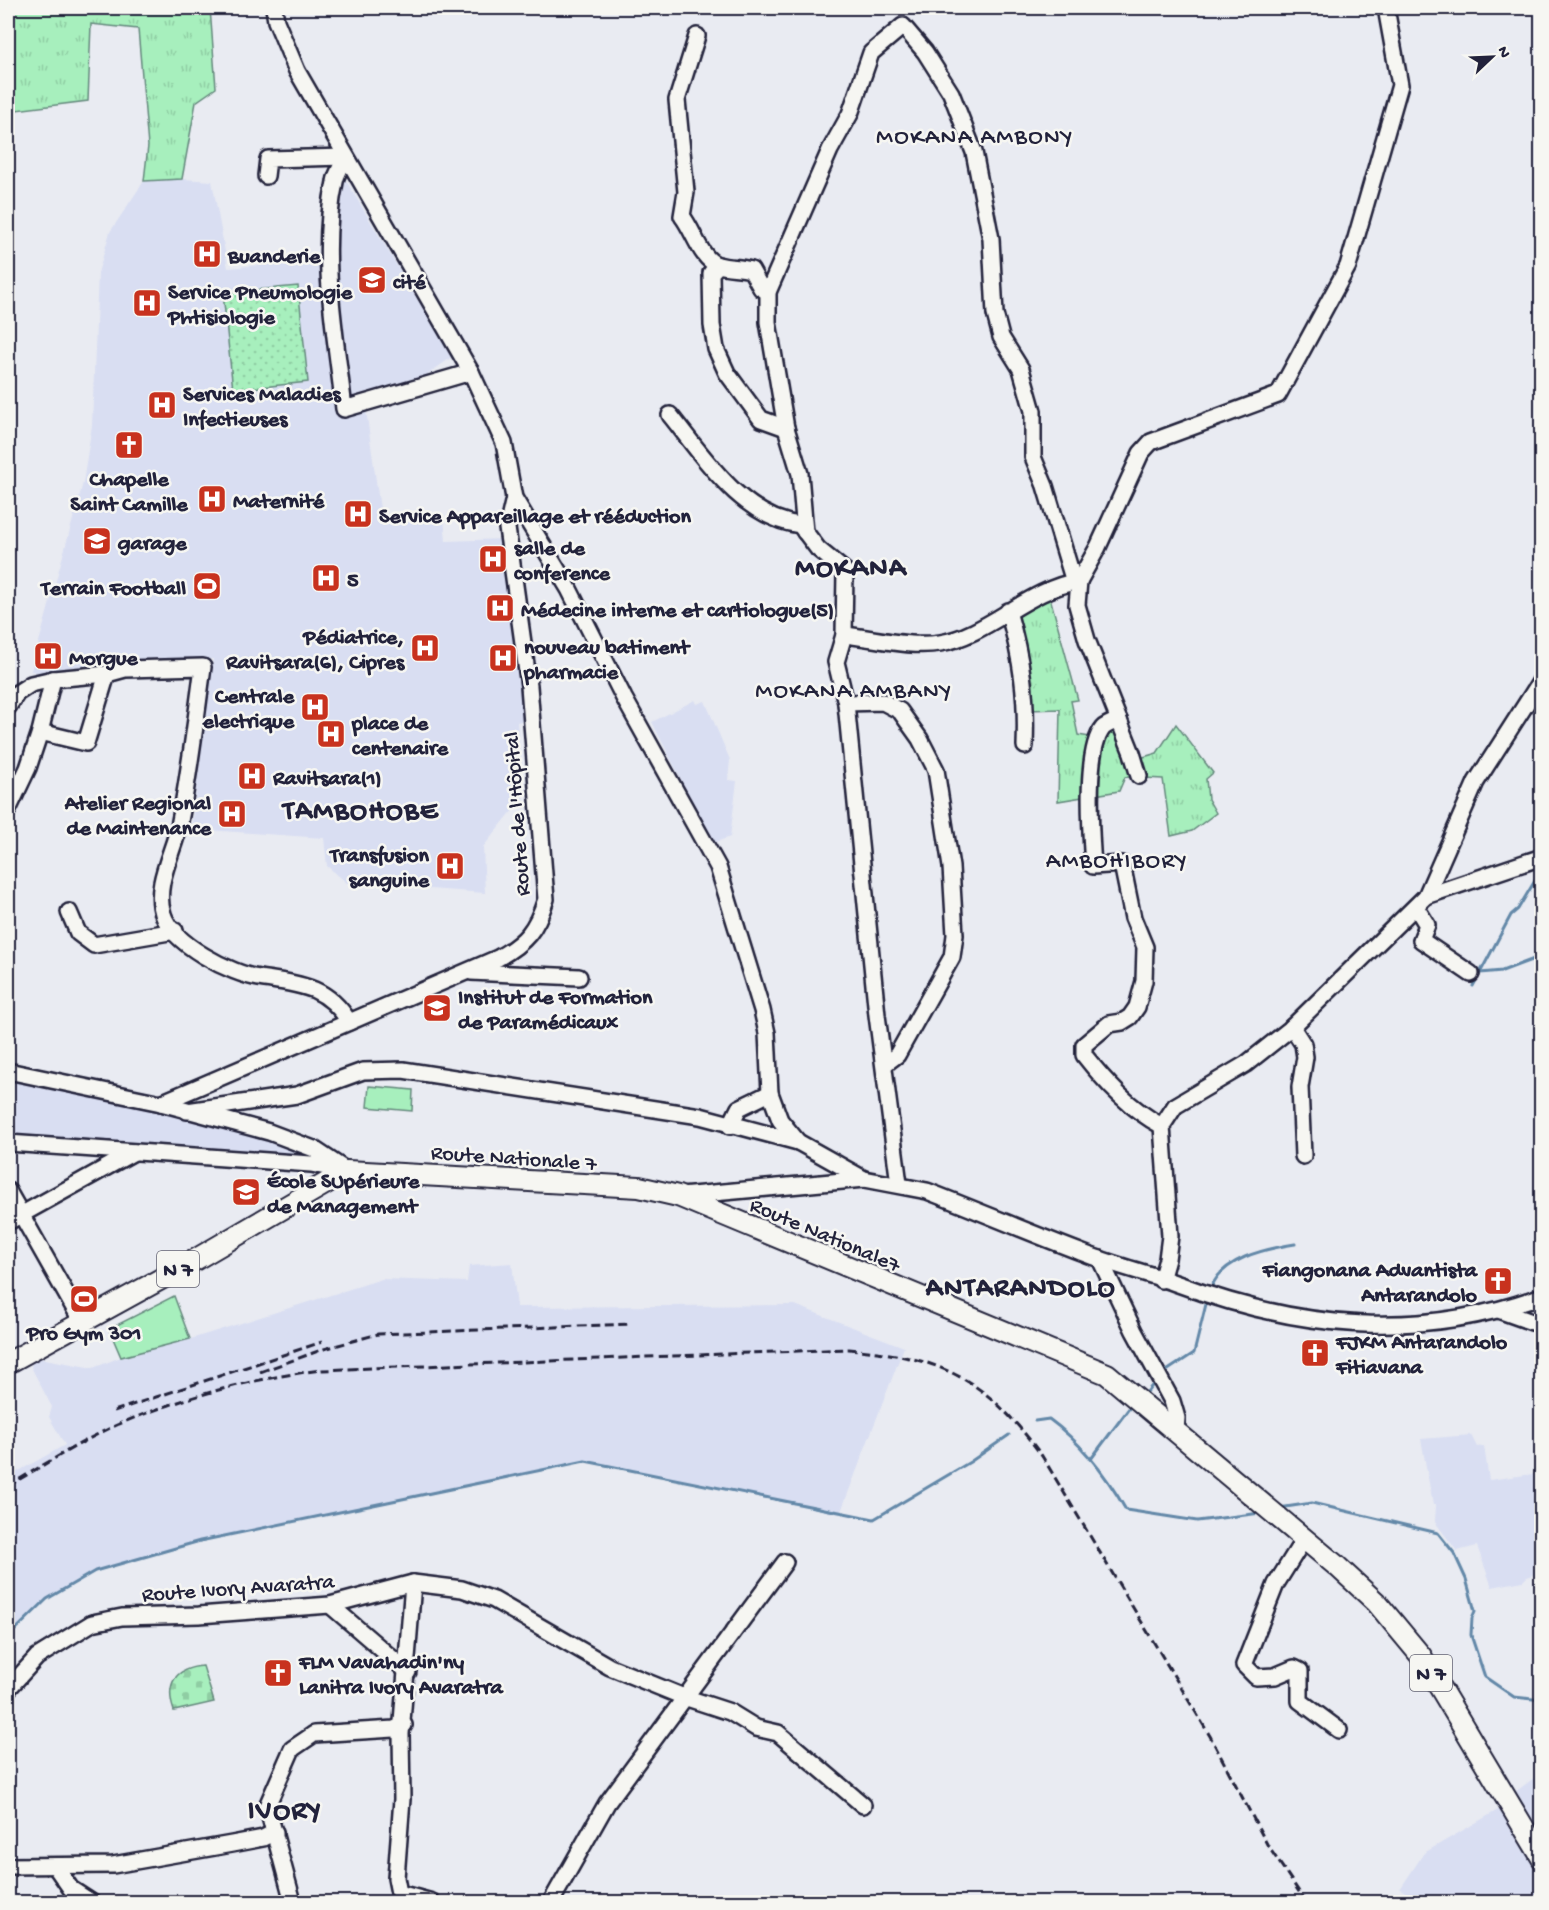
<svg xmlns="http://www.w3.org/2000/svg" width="1549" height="1910" font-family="'Gochi Hand',sans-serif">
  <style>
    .built { fill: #d9def2 }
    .grass { fill: url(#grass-tufts); stroke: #64887c; stroke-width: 1.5 }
    .cemetery { fill: url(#cemetery-stones); stroke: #64887c; stroke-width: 1.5 }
    .park { fill: url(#park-dots); stroke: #64887c; stroke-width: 1.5 }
    .pitch { fill: #a7efbd; stroke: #64887c; stroke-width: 1.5 }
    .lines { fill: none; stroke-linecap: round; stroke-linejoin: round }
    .stream { stroke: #6388a8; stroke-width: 3 }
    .minor-casing { stroke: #22223b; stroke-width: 20 }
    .major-casing { stroke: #22223b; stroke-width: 24 }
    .minor { stroke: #f6f6f2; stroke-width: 15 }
    .major { stroke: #f6f6f2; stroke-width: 20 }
    .rail { stroke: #22223b; stroke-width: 3; stroke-dasharray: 9 4.5; stroke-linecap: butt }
    .labels { text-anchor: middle; stroke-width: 5; stroke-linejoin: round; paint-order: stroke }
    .shield { fill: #f6f6f2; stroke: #626272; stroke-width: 1.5 }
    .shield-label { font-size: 21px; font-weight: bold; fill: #22223b }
    .poi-label { font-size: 22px; font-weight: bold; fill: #22223b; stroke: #f6f6f2; text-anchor: start }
    .street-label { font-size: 22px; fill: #22223b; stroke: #f6f6f2 }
    .neighbourhood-label { font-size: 24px; letter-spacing: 1.5px; fill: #22223b; stroke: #f6f6f2 }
    .district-label { font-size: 28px; font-weight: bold; letter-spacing: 1.5px; fill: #22223b; stroke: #f6f6f2 }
  </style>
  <defs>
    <pattern id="grass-tufts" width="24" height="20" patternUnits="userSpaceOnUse" patternTransform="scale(1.5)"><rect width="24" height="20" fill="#a7efbd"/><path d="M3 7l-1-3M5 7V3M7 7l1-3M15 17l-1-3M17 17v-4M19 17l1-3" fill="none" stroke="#8fcda3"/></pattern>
    <pattern id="cemetery-stones" width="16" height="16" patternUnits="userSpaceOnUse" patternTransform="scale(1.5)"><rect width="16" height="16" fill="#a7efbd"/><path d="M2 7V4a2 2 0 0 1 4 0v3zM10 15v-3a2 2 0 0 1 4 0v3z" fill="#8fcda3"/></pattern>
    <pattern id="park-dots" width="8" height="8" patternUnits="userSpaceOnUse" patternTransform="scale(1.5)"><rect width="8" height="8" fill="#a7efbd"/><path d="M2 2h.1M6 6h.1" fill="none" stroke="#8fcda3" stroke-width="1.8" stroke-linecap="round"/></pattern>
  </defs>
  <rect width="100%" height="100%" fill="#e9ebf2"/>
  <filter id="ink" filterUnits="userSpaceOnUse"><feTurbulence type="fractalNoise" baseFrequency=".0167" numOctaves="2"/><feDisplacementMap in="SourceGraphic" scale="12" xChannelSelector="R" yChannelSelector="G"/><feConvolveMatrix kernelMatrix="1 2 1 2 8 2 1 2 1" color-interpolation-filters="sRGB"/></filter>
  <g filter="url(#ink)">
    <g class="built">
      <path d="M182,179L212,181L228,268L324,259L340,416L366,410L382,523L444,518L446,541L504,539L525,720L517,722L523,798L483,847L485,893L347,883L327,866L324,838L191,829L213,659L109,663L46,674L31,671L83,483L92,425L98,273L110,232L144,181Z"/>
      <path d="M345,179L452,357L418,381L352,401L345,373L336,233Z"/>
      <path d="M695,700L697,704L705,701L730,760L728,780L737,781L730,837L713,843L652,722Z"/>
      <path d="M8,1076L186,1119L267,1135L297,1146L295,1158L8,1136Z"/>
      <path d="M512,1263L517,1307L795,1305L904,1347L840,1514L584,1461L200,1541L95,1571L47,1599L8,1637V1477L65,1445L49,1417L52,1407L31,1367L34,1357L93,1368L121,1357L194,1338L382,1279L467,1282L469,1266Z"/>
      <path d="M1471,1435L1477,1447L1484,1446L1489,1480L1541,1473V1572L1527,1577L1523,1581L1492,1587L1477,1546L1457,1551L1435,1522L1436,1505H1433L1421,1439Z"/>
      <path d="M1541,1773V1843L1511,1795Z"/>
      <path d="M1503,1807L1541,1868V1902H1423L1400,1889L1424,1853Z"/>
    </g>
    <g class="grass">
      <path d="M8,8H210L216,88L196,102L182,179L144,181L148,146L138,29L91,24L88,101L8,111Z"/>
      <path d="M1048,590L1078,700L1071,701L1078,735L1096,738L1113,708L1133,760L1157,753L1176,724L1213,773L1206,779L1208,799L1216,813L1192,831L1171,836L1163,779L1125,777L1119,791L1058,801L1060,709L1028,710L1010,613Z"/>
    </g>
    <path class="cemetery" d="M203,1666L214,1702L174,1711C165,1685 174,1668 203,1666Z"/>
    <path class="park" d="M298,286L308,382L233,390L223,293Z"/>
    <g class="pitch">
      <path d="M369,1086L413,1090L412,1111L367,1107Z"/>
      <path d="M174,1296L190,1339L121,1357L109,1329Z"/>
    </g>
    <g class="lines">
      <g class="stream">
        <path d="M1480,973L1511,915L1518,909L1542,869"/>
        <path d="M1473,986L1480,973L1502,971L1542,956"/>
        <path d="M1210,1291C1220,1258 1265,1249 1295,1244"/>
        <path d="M1162,1374L1194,1353L1207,1300"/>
        <path d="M1147,1392L1155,1382"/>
        <path d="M1035,1421L1049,1419C1082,1443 1106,1475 1126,1510L1197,1521L1261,1513"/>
        <path d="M1091,1459L1130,1407"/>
        <path d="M1279,1508L1312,1503L1438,1533L1454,1553L1466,1579L1475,1611L1472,1618L1471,1635L1485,1677L1514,1697L1542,1700"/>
        <path d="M8,1637L47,1599L95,1571L200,1541L585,1461L874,1519L970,1462L1009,1435"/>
      </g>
      <g class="minor-casing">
        <g id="minor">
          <path d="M274,8L276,21L297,71L471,372L504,443L514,498L569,589L624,698L718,867L762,1010L767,1033L770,1093L780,1120L798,1142L864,1179"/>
          <path d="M697,36L677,100L686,192L682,216C694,231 701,260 718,265C729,268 740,267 751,270L761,288L768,292"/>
          <path d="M346,157C342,165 336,174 335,182C319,255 336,336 344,409L471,372"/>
          <path d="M266,176L268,159L346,157"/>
          <path d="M718,265L711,273L712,325L716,349L727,373L761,419L786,428"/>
          <path d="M670,415C704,457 742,518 800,525L818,549L845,571L844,635L836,662L846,703L877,1015L899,1184"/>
          <path d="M805,532L800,474L786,428L768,322V292L830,150L850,114L871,53L903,26L925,52L951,93L974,152L991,239L995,314L1001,337L1021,369L1033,411V457L1045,486L1074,582"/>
          <path d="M1079,581L1077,605L1087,640L1132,753L1139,776"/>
          <path d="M1008,611C1022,660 1027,695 1025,746"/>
          <path d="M844,635C875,638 910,648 940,643C987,636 1028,589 1079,581L1098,547L1141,453L1151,442L1278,395L1348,266L1400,85L1386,8"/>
          <path d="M846,703L883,702L900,711L920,739L936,770L951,867L955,935L952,957L897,1055L885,1064"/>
          <path d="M8,707L17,693L31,684L53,679L107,674L125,669L203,667C196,718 190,770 180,821C175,850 153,884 163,914C172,944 231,974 259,978C298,984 327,985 349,1022"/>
          <path d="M1119,720C1114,722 1107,724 1103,728C1084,751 1091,835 1093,866L1122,864L1133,918L1145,947L1144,981L1137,1007L1130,1017L1122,1022L1109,1024L1084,1045V1055C1106,1083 1130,1109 1162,1126"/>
          <path d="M40,732L86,743L107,674"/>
          <path d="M8,810L28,768L40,732L53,679"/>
          <path d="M1426,896L1542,857"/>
          <path d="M1416,907L1427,925L1421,940L1471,974"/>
          <path d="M69,912L78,933L94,945L175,931"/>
          <path d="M471,972L579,977"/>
          <path d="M1292,1027L1303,1044L1305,1057L1300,1087L1303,1156"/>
          <path d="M8,1071L161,1103L269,1132L314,1149L347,1171"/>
          <path d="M161,1103L498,958C526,942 536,930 546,899L529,686L507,528L514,498"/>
          <path d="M187,1111L297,1095L363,1071L403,1070L700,1116L798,1142"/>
          <path d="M730,1126L739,1108L770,1093"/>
          <path d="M8,1143L311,1164L341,1170"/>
          <path d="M8,1191L82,1322"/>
          <path d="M681,1196L864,1179L927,1191C979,1211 1030,1233 1083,1253C1114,1265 1147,1273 1178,1284C1299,1329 1419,1341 1542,1296"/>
          <path d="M8,1222L134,1152"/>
          <path d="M1100,1259L1134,1331L1172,1401L1177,1418L1176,1430"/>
          <path d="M1161,1280L1167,1259L1170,1236L1162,1126L1175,1106L1246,1064L1290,1029L1426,896L1476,782L1542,679"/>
          <path d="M1501,1311L1532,1322H1542"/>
          <path d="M1304,1539L1276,1584L1244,1665L1256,1677L1275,1676L1294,1668L1300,1671V1701L1339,1730"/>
          <path d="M413,1583L401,1734L402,1799L396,1878L399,1893L432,1902"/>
          <path d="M330,1605L408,1672"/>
          <path d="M8,1689L37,1657L92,1623L122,1617L199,1615L330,1605L413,1583L462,1589L494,1600L610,1667L684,1697L730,1712L756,1728L778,1733L863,1805"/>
          <path d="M8,1866L113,1865L232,1844L263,1838L275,1832"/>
          <path d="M55,1866L71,1889L91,1902"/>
          <path d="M293,1902L267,1806L292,1749L314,1734L394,1729L404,1725"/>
          <path d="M551,1902L607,1803L785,1562"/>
        </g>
      </g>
      <g class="major-casing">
        <path id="major" d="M8,1363L181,1268L347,1171L639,1187L678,1196L1107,1374L1338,1567L1377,1603L1421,1656L1542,1858"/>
      </g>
      <use href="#minor" class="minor"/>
      <use href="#major" class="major"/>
      <g class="rail">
        <path d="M260,1372L324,1349L378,1334L631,1324"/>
        <path d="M114,1411L322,1342"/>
        <path d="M8,1486C44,1465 81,1441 119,1424C184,1397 253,1378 322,1370L849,1349C942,1357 986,1379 1042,1456L1210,1736L1268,1846L1306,1902"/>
      </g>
    </g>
  </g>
  <defs>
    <g id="hospital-square" transform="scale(1.5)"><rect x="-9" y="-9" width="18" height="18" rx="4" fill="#c8321e" stroke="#f6f6f2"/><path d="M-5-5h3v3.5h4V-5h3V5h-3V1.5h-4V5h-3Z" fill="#fff"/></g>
    <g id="university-square" transform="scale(1.5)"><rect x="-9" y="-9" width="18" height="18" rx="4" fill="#c8321e" stroke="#f6f6f2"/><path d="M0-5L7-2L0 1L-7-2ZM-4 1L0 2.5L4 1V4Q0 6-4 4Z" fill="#fff"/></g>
    <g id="church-square" transform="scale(1.5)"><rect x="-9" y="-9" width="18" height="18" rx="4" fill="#c8321e" stroke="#f6f6f2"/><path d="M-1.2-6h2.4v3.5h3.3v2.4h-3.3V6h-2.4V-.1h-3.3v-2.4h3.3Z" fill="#fff"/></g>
    <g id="stadium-square" transform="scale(1.5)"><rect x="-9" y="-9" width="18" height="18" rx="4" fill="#c8321e" stroke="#f6f6f2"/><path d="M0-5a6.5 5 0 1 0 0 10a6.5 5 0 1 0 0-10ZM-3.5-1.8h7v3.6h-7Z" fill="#fff"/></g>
  </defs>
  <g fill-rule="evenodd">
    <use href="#hospital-square" x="207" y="254"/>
    <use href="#university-square" x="372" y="280"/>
    <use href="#hospital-square" x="147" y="303"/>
    <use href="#hospital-square" x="162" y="405"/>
    <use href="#church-square" x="129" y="445"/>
    <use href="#hospital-square" x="212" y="499"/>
    <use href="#hospital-square" x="358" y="514"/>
    <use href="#university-square" x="97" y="541"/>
    <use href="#hospital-square" x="493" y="559"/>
    <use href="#hospital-square" x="326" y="578"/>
    <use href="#stadium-square" x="207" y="586"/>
    <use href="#hospital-square" x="500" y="608"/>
    <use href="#hospital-square" x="425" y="648"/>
    <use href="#hospital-square" x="48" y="656"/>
    <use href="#hospital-square" x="503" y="658"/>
    <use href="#hospital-square" x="315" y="707"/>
    <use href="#hospital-square" x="331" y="734"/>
    <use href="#hospital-square" x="252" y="776"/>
    <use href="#hospital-square" x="232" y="814"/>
    <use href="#hospital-square" x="450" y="866"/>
    <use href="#university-square" x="437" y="1008"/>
    <use href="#university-square" x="246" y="1192"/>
    <use href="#church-square" x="1498" y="1281"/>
    <use href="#stadium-square" x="84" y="1299"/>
    <use href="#church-square" x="1315" y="1353"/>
    <use href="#church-square" x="278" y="1673"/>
  </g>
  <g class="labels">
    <g class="shield">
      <rect x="157" y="1251" width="42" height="36" rx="4.5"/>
      <rect x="1410" y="1655" width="42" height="36" rx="4.5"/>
    </g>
    <g class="shield-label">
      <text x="178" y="1276">N 7</text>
      <text x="1431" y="1680">N 7</text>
    </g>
    <g class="poi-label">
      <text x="228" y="262">Buanderie</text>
      <text x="393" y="288">cité</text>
      <text x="168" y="298">Service Pneumologie<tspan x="168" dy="25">Phtisiologie</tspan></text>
      <text x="183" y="400">Services Maladies<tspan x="183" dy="25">Infectieuses</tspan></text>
      <text x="129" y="485" text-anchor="middle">Chapelle<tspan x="129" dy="25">Saint Camille</tspan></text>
      <text x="233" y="507">Maternité</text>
      <text x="379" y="522">Service Appareillage et rééduction</text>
      <text x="118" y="549">garage</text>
      <text x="514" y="554">salle de<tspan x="514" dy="25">conference</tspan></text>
      <text x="347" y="586">5</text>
      <text x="186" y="594" text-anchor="end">Terrain Football</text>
      <text x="521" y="616">Médecine interne et cartiologue(5)</text>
      <text x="404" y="643" text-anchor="end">Pédiatrice,<tspan x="404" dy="25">Ravitsara(6), Cipres</tspan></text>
      <text x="524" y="653">nouveau batiment<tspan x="524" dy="25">pharmacie</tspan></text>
      <text x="69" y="664">Morgue</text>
      <text x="294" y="702" text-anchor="end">Centrale<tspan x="294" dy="25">electrique</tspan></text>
      <text x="352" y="729">place de<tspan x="352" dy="25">centenaire</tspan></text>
      <text x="273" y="784">Ravitsara(1)</text>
      <text x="211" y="809" text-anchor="end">Atelier Regional<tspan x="211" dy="25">de Maintenance</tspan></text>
      <text x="429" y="861" text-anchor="end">Transfusion<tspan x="429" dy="25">sanguine</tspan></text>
      <text x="458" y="1003">Institut de Formation<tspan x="458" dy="25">de Paramédicaux</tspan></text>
      <text x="267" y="1187">École SUpérieure<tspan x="267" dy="25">de Management</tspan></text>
      <text x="1477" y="1276" text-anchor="end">Fiangonana Advantista<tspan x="1477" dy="25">Antarandolo</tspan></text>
      <text x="84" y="1339" text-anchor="middle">Pro Gym 301</text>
      <text x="1336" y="1348">FJKM Antarandolo<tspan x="1336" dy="25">Fitiavana</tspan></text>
      <text x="299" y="1668">FLM Vavahadin'ny<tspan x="299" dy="25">Lanitra Ivory Avaratra</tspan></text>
    </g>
    <g class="street-label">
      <text transform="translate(515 814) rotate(-94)" y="8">Route de l'Hôpital</text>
      <text transform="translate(514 1156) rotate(4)" y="8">Route Nationale 7</text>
      <text transform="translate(826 1233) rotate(23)" y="8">Route Nationale7</text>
      <text transform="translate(238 1586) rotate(-4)" y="8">Route Ivory Avaratra</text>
    </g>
    <g class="neighbourhood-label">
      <text x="975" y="143">MOKANA AMBONY</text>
      <text x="854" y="697">MOKANA AMBANY</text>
      <text x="1117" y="867">AMBOHIBORY</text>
    </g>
    <g class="district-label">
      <text x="851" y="575">MOKANA</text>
      <text x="361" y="818">TAMBOHOBE</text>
      <text x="1021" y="1295">ANTARANDOLO</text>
      <text x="285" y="1818">IVORY</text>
    </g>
  </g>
  <rect width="1549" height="1910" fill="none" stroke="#f6f6f2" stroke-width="30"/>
  <rect x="15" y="15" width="1519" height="1880" fill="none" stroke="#22223b" stroke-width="2" filter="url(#ink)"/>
  <g transform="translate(1492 57) rotate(67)" stroke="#f6f6f2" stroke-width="4.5" paint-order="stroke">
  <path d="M0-4.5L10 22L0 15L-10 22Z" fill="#22223b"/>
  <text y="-9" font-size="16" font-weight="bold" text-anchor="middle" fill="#22223b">N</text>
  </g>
</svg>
